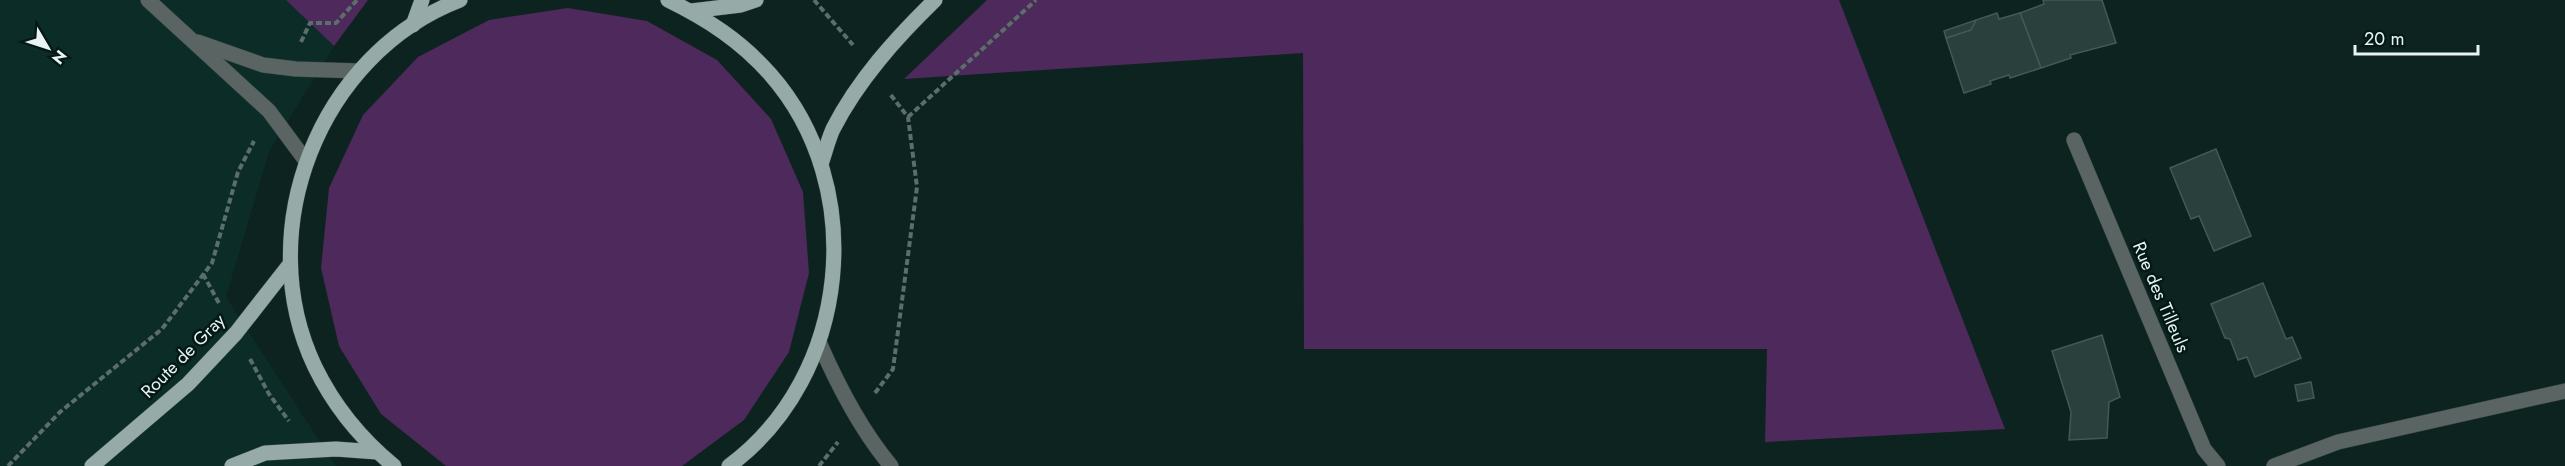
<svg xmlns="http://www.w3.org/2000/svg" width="2565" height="466" font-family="Jost,sans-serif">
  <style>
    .built { fill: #0b2c27 }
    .green { fill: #4e295b }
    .building { fill: #2a403c; stroke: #425954; stroke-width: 1.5 }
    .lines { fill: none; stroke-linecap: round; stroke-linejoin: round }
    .minor-casing { stroke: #2c403c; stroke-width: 16 }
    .major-casing { stroke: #2c403c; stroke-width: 16 }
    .path { stroke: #5b6e6a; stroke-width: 4; stroke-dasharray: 6 3; stroke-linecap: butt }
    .minor { stroke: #5a6462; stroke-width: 15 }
    .major { stroke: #96aba7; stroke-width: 15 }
    .labels { text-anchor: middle; stroke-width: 5; stroke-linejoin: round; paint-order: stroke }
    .street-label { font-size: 18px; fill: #e7f4f1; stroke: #041916 }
  </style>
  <rect width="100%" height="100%" fill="#0d231f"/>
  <path class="built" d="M0,0H286L334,46L269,152L226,297L336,466H0Z"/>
  <g class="green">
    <path d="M286,0H368L334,46Z"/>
    <path d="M987,0H1839L2005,429L1765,442L1767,349H1304L1303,53L904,79Z"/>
    <path d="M568,8L647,21L717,60L771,119L803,192L809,273L789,352L744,420L682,466H446L381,414L339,346L321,268L329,188L363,115L418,57L489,20Z"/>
  </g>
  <g class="building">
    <path d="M2043,0H2102L2116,43L2070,55L2071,58L2041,68L2020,13L2044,4Z"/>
    <path d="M1997,13L1999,19L2020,13L2041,68L2010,78L2009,75L1990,81L1991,84L1964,93L1946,38L1971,30L1976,20Z"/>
    <path d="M1976,20L1971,30L1946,38L1944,31Z"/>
    <path d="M2216,149L2251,236L2214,251L2199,216L2191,219L2170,168Z"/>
    <path d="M2263,283L2286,339L2292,337L2301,358L2255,377L2247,357L2238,360L2230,339L2225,338L2211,304Z"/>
    <path d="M2102,335L2120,397L2109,402L2107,438L2069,440L2071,412L2052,351Z"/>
    <path d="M2311,382L2314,398L2298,401L2295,385Z"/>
  </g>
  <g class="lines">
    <g class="minor-casing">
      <g id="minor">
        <path d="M148,0L269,111L306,161"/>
        <path d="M198,42L263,65L296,69L359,71"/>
        <path d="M2074,140L2204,449L2218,466"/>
        <path d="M819,342C838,386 860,429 891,466"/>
        <path d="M2274,466L2338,442L2565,391"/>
      </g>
    </g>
    <g class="major-casing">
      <g id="major">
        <path d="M668,0C707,19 741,41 770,74C869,186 851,376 729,466"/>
        <path d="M691,11L741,5L756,0"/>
        <path d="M413,25L422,0"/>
        <path d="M821,164C825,153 828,140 833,129C858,80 896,38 935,0"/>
        <path d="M92,466L188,384L236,333L290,264"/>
        <path d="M232,466L265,453L336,449L377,452"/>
        <path d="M394,466C361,439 334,406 315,367C250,231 319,54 460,0"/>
      </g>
    </g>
    <g class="path">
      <path d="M814,0L853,45"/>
      <path d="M301,42L310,23H336L357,0"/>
      <path d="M908,117L1036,0"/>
      <path d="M203,274L220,305"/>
      <path d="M250,359L269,394L289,421"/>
      <path d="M875,393L893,369L917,187L908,117L890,94"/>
      <path d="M8,466L60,412L162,329L212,263L238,172L254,141"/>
      <path d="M819,466L838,442"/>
    </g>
    <use href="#minor" class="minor"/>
    <use href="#major" class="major"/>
  </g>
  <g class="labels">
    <g class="street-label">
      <text transform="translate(2161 297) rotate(67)" y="6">Rue des Tilleuls</text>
      <text transform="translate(183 356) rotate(-45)" y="6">Route de Gray</text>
    </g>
  </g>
  <g transform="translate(48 48) rotate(129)" stroke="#041916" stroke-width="4.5" paint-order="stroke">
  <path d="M0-4.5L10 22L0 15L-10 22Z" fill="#e7f4f1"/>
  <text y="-9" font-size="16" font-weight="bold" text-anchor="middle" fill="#e7f4f1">N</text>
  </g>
  <path d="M2355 45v9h123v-9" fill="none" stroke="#e7f4f1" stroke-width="3"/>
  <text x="2364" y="45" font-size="18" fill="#e7f4f1" stroke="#041916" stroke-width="4.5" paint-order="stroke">20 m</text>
</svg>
